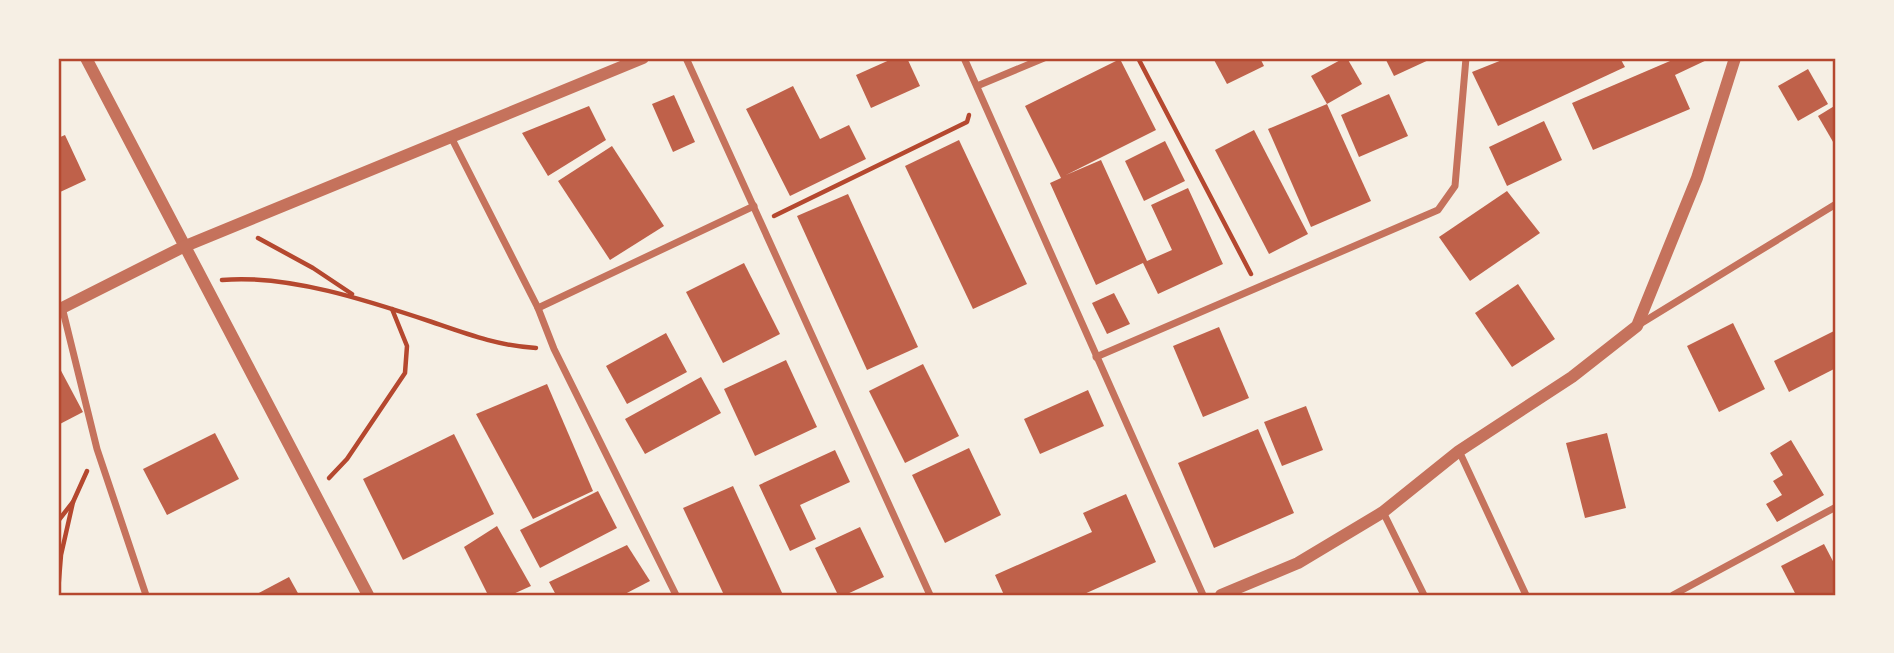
<svg xmlns="http://www.w3.org/2000/svg" width="1894" height="653" font-family="Signika,sans-serif">
  <style>
    .building { fill: #bf614a }
    .lines { fill: none; stroke-linecap: round; stroke-linejoin: round }
    .path { stroke: #b5482f; stroke-width: 4.5 }
    .minor { stroke: #c5725c; stroke-width: 7 }
    .tertiary { stroke: #c5725c; stroke-width: 12 }
    .neatline { fill: none; stroke: #b5482f; stroke-width: 2.5 }
  </style>
  <rect width="100%" height="100%" fill="#f6efe4"/>
  <g class="building">
    <path d="M894,58H907L920,86L871,108L856,75Z"/>
    <path d="M1213,58H1260L1264,66L1227,84Z"/>
    <path d="M1344,58H1347L1362,84L1327,104L1311,76Z"/>
    <path d="M1385,58H1433L1394,76Z"/>
    <path d="M1507,58H1620L1625,67L1498,126L1472,72Z"/>
    <path d="M1677,58H1711L1675,75L1690,109L1593,150L1572,103Z"/>
    <path d="M1120,59L1156,130L1066,175L1101,160L1147,261L1172,250L1151,205L1188,188L1223,264L1158,294L1143,263L1096,285L1050,183L1061,178L1025,106Z"/>
    <path d="M1808,69L1828,104L1798,121L1778,86Z"/>
    <path d="M793,86L820,139L849,125L866,159L790,196L746,109Z"/>
    <path d="M1389,94L1408,136L1359,157L1341,115Z"/>
    <path d="M674,95L695,142L673,152L652,104Z"/>
    <path d="M1327,104L1371,201L1311,227L1268,129Z"/>
    <path d="M1836,105V147L1818,116Z"/>
    <path d="M589,106L606,140L548,176L522,133Z"/>
    <path d="M1544,121L1562,160L1507,186L1489,147Z"/>
    <path d="M1254,130L1308,234L1269,254L1215,150Z"/>
    <path d="M65,135L86,180L58,193V138Z"/>
    <path d="M959,140L1027,284L973,309L905,166Z"/>
    <path d="M1165,141L1185,181L1144,201L1125,161Z"/>
    <path d="M612,146L664,226L610,260L558,181Z"/>
    <path d="M1507,191L1540,233L1470,281L1439,237Z"/>
    <path d="M848,194L918,347L867,370L797,216Z"/>
    <path d="M744,263L780,334L723,363L686,292Z"/>
    <path d="M1518,284L1555,339L1512,367L1475,313Z"/>
    <path d="M1114,293L1130,324L1107,334L1092,303Z"/>
    <path d="M1733,323L1765,389L1719,412L1687,346Z"/>
    <path d="M1219,327L1249,398L1203,417L1173,346Z"/>
    <path d="M1836,330V368L1789,392L1774,361Z"/>
    <path d="M666,333L687,372L627,404L606,366Z"/>
    <path d="M786,360L817,427L755,456L724,389Z"/>
    <path d="M923,364L959,436L905,463L869,391Z"/>
    <path d="M58,365L83,412L58,425Z"/>
    <path d="M701,377L721,413L645,454L625,419Z"/>
    <path d="M547,384L593,491L533,519L476,414Z"/>
    <path d="M1088,390L1104,426L1040,454L1024,419Z"/>
    <path d="M1306,406L1323,450L1282,466L1264,422Z"/>
    <path d="M1258,429L1294,513L1214,548L1178,463Z"/>
    <path d="M215,433L239,479L167,515L143,469Z"/>
    <path d="M1607,433L1626,508L1585,518L1566,443Z"/>
    <path d="M454,434L494,514L403,560L363,479Z"/>
    <path d="M1791,440L1824,495L1777,522L1766,504L1782,495L1773,481L1783,475L1770,453Z"/>
    <path d="M969,448L1001,515L945,543L912,475Z"/>
    <path d="M835,450L850,482L800,505L816,539L790,551L759,485Z"/>
    <path d="M733,486L783,595H724L683,508Z"/>
    <path d="M598,491L617,528L540,568L520,530Z"/>
    <path d="M1126,494L1156,562L1082,595H1004L995,575L1092,532L1083,513Z"/>
    <path d="M497,526L531,586L511,595H488L464,547Z"/>
    <path d="M860,527L884,577L845,595H838L815,548Z"/>
    <path d="M1824,544L1836,567V595H1796L1781,566Z"/>
    <path d="M627,545L650,581L623,595H556L549,582Z"/>
    <path d="M289,577L299,595H255Z"/>
  </g>
  <g class="lines">
    <g class="path">
      <path d="M1138,58L1251,274"/>
      <path d="M774,216L967,122L969,115"/>
      <path d="M258,238L313,268L352,294"/>
      <path d="M222,280C288,274 369,301 432,322C467,334 499,346 536,348"/>
      <path d="M329,478L347,459L405,373L407,346L392,309"/>
      <path d="M58,521L73,502L87,471"/>
      <path d="M58,592L61,555L73,502"/>
    </g>
    <g class="minor">
      <path d="M686,58L930,595"/>
      <path d="M964,58L1203,595"/>
      <path d="M977,86L1044,58"/>
      <path d="M451,137L538,308L554,349L676,595"/>
      <path d="M62,307L97,449L146,595"/>
      <path d="M538,308L754,206"/>
      <path d="M1640,324L1836,204"/>
      <path d="M1096,357L1438,210L1455,186L1466,58"/>
      <path d="M1459,451L1526,595"/>
      <path d="M1383,512L1424,595"/>
      <path d="M1673,595L1836,507"/>
    </g>
    <g class="tertiary">
      <path d="M86,58L368,595"/>
      <path d="M58,310L183,247L643,58"/>
      <path d="M1221,595L1298,563L1383,512L1459,451L1572,377L1637,326L1697,178L1735,58"/>
    </g>
  </g>
  <rect width="1894" height="653" fill="none" stroke="#f6efe4" stroke-width="119"/>
  <rect x="60" y="60" width="1774" height="534" class="neatline"/>
</svg>
